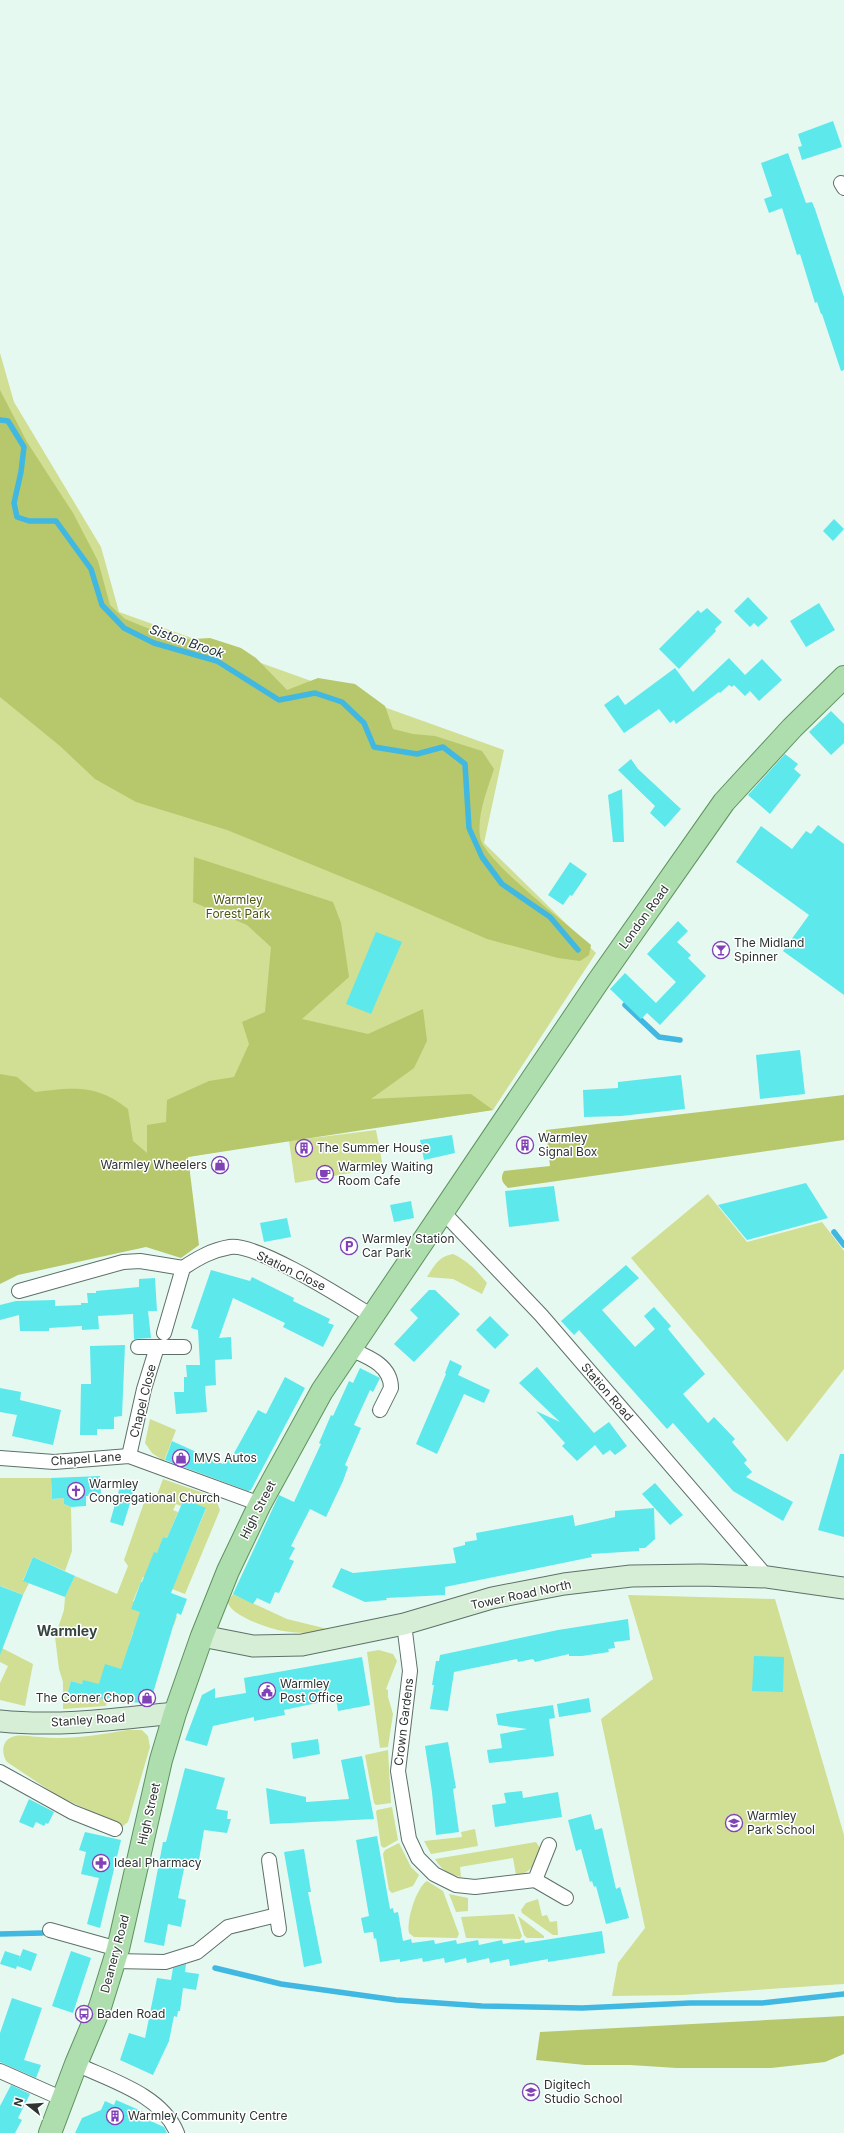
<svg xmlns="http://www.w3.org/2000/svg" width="844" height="2133" font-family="Inter,sans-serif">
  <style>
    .green { fill: #d0df93 }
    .forest { fill: #b7c76b }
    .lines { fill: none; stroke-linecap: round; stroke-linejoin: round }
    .stream { stroke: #40b8e1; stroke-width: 5.5 }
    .building { fill: #5de8ec }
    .street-casing { stroke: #5e7069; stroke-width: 16 }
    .secondary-casing { stroke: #5e7069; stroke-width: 23 }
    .primary-casing { stroke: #5e935f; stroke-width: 24 }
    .street { stroke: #fff; stroke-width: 14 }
    .secondary { stroke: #d6eed6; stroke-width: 21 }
    .primary { stroke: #aeddae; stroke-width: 22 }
    .labels { text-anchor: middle; stroke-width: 3; stroke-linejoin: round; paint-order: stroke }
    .park-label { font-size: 12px; fill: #4d5612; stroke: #fff }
    .street-label { font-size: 12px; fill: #2d3431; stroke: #fff }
    .poi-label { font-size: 12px; fill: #2d3431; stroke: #fff; text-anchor: start }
    .water-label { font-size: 13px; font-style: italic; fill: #1b2f37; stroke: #fff }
    .quarter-label { font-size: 14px; font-weight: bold; fill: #33443e; stroke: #fff }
  </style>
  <rect width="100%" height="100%" fill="#e5f9f1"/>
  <g class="green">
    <path d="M0,353L14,402L101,547L119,612L504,750L484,843L596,953L493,1110L281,1141L188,1157L0,1244Z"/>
    <path d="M376,1130L383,1167L334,1176L332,1168L316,1171L317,1179L295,1183L289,1141Z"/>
    <path d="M708,1194L747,1242L822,1222L844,1251V1369L787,1442L631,1258Z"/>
    <path d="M453,1254C468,1261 477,1271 487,1283L482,1294L453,1279L427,1277C434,1266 439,1256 453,1254Z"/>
    <path d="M150,1419L176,1430L164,1461L152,1453L145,1443Z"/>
    <path d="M0,1478H51L52,1499L64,1498V1504L71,1507L72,1551L65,1571L33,1557L23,1580L29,1583L23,1595L1,1586L0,1589Z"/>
    <path d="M163,1479L215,1497L220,1510L185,1594L172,1589L206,1509L184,1499L181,1506L176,1504L173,1510L178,1512L167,1538L163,1537L149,1579L143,1577L133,1601L177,1616L174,1625L142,1616L137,1633L133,1632L129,1645L138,1648L125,1671L115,1701L111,1699L114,1690L83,1681L82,1684L71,1681L66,1698L78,1701L81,1694L107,1700L106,1706L63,1709V1682L59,1669L55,1637L64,1610L65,1597L75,1576L117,1594L128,1566L124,1560L148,1491L157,1495Z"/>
    <path d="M233,1594L287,1619L336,1631C319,1633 300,1634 283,1631C271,1629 230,1616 228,1602Z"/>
    <path d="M628,1595L775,1599L844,1835V1984L682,1995L612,1996L618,1963L645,1928L601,1719L653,1679Z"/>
    <path d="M0,1647L33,1664L25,1706L0,1700V1683L8,1666L0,1662Z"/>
    <path d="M379,1650L393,1654L397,1661L386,1689L388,1690V1697L393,1714L388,1747L380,1748L367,1652Z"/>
    <path d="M127,1730H142L148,1736L150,1747L128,1822L123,1826L58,1796L7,1762C2,1755 1,1743 10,1738C19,1733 30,1737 40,1737C69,1740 98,1735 127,1730Z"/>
    <path d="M388,1750L391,1803L376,1805L374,1803L365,1755Z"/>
    <path d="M392,1807L398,1840L384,1848L381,1846L376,1812L377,1810Z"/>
    <path d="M475,1829L478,1846L431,1854L424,1841L462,1837L461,1832Z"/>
    <path d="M536,1842L540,1848C536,1862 532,1874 516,1875L513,1858L460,1867L461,1877C450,1874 441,1870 435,1859Z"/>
    <path d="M399,1843L411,1867L419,1875L413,1886L392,1893L389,1890L383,1854L385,1850Z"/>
    <path d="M427,1881L443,1891L459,1934L457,1938L414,1937L409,1933C406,1921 416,1888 427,1881Z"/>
    <path d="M449,1894L468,1898V1911L456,1912Z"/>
    <path d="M538,1899L542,1916L547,1915L550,1922L557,1921L558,1935H553L522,1913L521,1910L526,1903Z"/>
    <path d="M514,1914L522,1936L520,1939L466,1938L461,1917Z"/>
    <path d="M518,1916L544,1936V1938H527L524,1935Z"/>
  </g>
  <g class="forest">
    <path d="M0,390L27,442L73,513L98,561L110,605L125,619L177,640L210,638L241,648L256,658L287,690L318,678L355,684L385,706L393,729L413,734L435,736L482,751L494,769C487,791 477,814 480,837C482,859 571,927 591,945L589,955L580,961L558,958L487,939L379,892L227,830L136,802L95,779L60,746L0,697Z"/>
    <path d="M194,857L333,902L341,923L349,977L302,1019L368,1034L423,1009L427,1041L414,1068L371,1099L471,1094L493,1110L188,1157L199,1245L181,1258L146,1247L18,1275L0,1284V1074L17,1077L35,1092C73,1088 95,1083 128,1109L133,1141L147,1153V1125L166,1122L167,1100L209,1081L234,1077L249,1044L242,1022L265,1012L271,947L247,925L193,902Z"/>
    <path d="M844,1095V1140L508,1188C502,1182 500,1179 504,1171L550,1166L546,1130Z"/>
    <path d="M844,2016V2054L825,2062L771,2068H677L630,2065H585L536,2060L540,2032Z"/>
  </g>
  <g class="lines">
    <g class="stream">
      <path d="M0,420L8,421L24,447L21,472L14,503L17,517L29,521H56L91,569L102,605L124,628L154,643L217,661L279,700L315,693L342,702L364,723L374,747L417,754L443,747L465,764L469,828L482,857L502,884L550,917L578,950"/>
      <path d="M625,1005L659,1037L680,1040"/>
      <path d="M834,1232L844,1245"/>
      <path d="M0,1934L42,1933"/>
      <path d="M215,1968L281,1984L396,2000L482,2006L582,2008L690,2003H762L844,1994"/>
    </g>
  </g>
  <g class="building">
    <path d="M833,121L842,147L802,160L798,147L802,146L798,134Z"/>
    <path d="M788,153L806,203L812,202L815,209L844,297V370L841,371L822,314H821L817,302L815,303L800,254L797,255L782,208L769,213L764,199L772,196L761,163Z"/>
    <path d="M834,519L844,529L833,541L823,531Z"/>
    <path d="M748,597L768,618L758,627L754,623L750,627L734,611Z"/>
    <path d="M819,603L835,630L806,647L790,621Z"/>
    <path d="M707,608L722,622L715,629L716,631L679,669L659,649L698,610L701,613Z"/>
    <path d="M729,658L745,675L762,659L782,680L759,701L750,691L745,696L734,685L732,687L729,685L720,693L719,692L676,724L674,720L670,723L659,709L624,733L604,705L618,695L625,705L675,668L693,692Z"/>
    <path d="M831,711L844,724V743L831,755L809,732Z"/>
    <path d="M785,754L798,764L794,769L801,775L770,814L748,795Z"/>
    <path d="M631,759L638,769L681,809L665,827L650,813L655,806L618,770Z"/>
    <path d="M622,789L624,842H613L608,795Z"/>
    <path d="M818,825L844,844V995L783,951L809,915L736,862L761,826L792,849L806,831L811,834Z"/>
    <path d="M570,862L587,874L572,896L570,895L563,905L548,895Z"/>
    <path d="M678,921L688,931L677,942L691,955L688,958L706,976L660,1025L647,1013L641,1019L610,989L625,973L656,1003L654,1005L676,982L647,954Z"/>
    <path d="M376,932L402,942L371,1014L346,1004Z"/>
    <path d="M800,1050L805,1094L760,1099L756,1055Z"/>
    <path d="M681,1075L685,1109L621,1116L584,1117L583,1090L618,1088V1082Z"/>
    <path d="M452,1135L455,1153L424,1160L420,1140Z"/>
    <path d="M806,1183L828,1218L747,1240L718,1205Z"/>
    <path d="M554,1186L559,1221L509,1227L505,1191Z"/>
    <path d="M411,1201L414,1218L394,1222L390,1205Z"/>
    <path d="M287,1218L291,1237L264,1242L260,1223Z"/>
    <path d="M626,1265L639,1278L602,1310L635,1347L655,1329L644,1316L654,1307L671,1326L668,1329L705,1374L683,1394L708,1423L714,1417L735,1439L732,1442L747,1460L744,1463L752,1472L746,1477L793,1502L783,1521L733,1491L673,1423L667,1429L579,1330L574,1335L561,1321Z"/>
    <path d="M211,1270L250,1281L252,1277L294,1298L293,1301L330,1319L328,1323L334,1325L323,1347L283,1327L285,1323L233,1298L219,1338L231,1337L232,1359L215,1360L216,1385L205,1386L207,1412L176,1414L174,1392H184V1377H187L186,1365H200L198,1330L191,1328Z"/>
    <path d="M155,1278L157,1311H148L151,1338L134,1339L133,1314L98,1316L99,1329L82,1330V1326L49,1328V1331H20L19,1315L0,1320V1305L16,1301L55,1300V1306L81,1305V1303H88L87,1293H96V1291L139,1287V1279Z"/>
    <path d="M429,1290H435L460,1314L414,1362L394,1344L418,1318L410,1310Z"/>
    <path d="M490,1316L509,1335L495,1349L476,1330Z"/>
    <path d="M125,1345L122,1416L114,1417V1429H97V1435H80L81,1384H91L90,1346Z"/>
    <path d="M450,1360L462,1366L458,1375L490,1390L484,1403L464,1394L437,1454L416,1444L446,1374L445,1373Z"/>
    <path d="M537,1367L594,1433L609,1422L627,1446L615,1455L610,1450L603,1455L595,1445L577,1461L562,1446L565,1443L536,1411L560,1422L519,1383Z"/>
    <path d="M360,1368L380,1378L373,1392L370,1390L354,1425L361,1428L345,1465L348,1467L343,1481L326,1517L310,1509L291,1546L295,1548L289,1559L294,1561L279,1593L275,1592L270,1604L257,1598L253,1604L233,1594L279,1495L294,1502L321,1444L319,1443L331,1415L333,1416L349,1381L353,1383Z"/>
    <path d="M285,1377L305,1388L251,1490L248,1491L165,1460L172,1441L223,1464L229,1453L233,1455L258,1410L266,1414Z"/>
    <path d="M0,1388L21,1392L20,1400L61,1410L53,1445L12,1436L17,1415L0,1412Z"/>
    <path d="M840,1454H844V1537L818,1530Z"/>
    <path d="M100,1476L101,1495L86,1496V1506L71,1507L64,1504V1498L52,1499L51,1478Z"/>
    <path d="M121,1483L135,1487L123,1526L110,1522Z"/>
    <path d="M655,1483L683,1515L670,1525L642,1494Z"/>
    <path d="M184,1499L206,1508L171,1593L187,1599L181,1615L177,1613L150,1703L125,1702L124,1704L108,1698L107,1700L81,1694L79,1701L66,1698L71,1681L82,1684L83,1680L99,1684L105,1664L121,1669L140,1612L131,1609L141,1582H142L154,1552L157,1553L163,1537L167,1538Z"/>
    <path d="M654,1508L655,1539L645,1548H639V1551L591,1554L592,1557L445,1587V1595L386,1598L387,1600L365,1602L332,1587L341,1568L353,1573L456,1563L453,1548L465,1545V1542L477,1540L476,1533L573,1515L575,1526L615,1517V1511Z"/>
    <path d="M33,1557L75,1576L65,1597L23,1581Z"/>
    <path d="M0,1586L23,1595L0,1655Z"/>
    <path d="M628,1619L630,1640L614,1642L615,1648L608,1649L609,1652L582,1656H569V1654L535,1662L533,1659L518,1662L517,1659L454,1672L448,1711L430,1709L434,1685H432L436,1661H439L440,1655L558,1630Z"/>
    <path d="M754,1656L784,1657L783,1692L752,1691Z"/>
    <path d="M362,1657L370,1705L338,1711L336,1699L284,1710L285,1715L254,1721V1717L213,1726L207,1746L185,1740L202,1695L215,1688V1698L246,1693L244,1678Z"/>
    <path d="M589,1698L591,1712L559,1717L557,1704Z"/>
    <path d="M553,1705L555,1718L549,1719L554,1756L489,1763L487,1750L502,1748L500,1734L527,1729L498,1725L496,1714Z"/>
    <path d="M318,1739L320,1754L293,1759L291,1743Z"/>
    <path d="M448,1742L456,1788L453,1789L459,1832L436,1835L432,1792L425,1746Z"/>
    <path d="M362,1756L374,1819L270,1824L266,1788L306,1797V1802L349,1799L341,1760Z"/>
    <path d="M185,1768L225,1778L216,1809L228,1811L227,1819H231L227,1833L204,1830L198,1866L185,1864L178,1898L186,1900L181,1927L168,1924L164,1946L144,1942L163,1842H166Z"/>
    <path d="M522,1791L523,1798L558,1792L562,1817L495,1827L492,1805L506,1803L504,1793Z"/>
    <path d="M29,1799L54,1812L48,1824L46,1823L44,1826L36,1822L33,1828L19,1822Z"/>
    <path d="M591,1814L595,1830L602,1828L616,1889L620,1887L629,1918L606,1924L596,1886L594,1887L592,1881L590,1882L581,1849L576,1851L568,1820Z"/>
    <path d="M85,1832L121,1840L100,1928L87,1924L99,1878L81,1874L86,1852L79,1850Z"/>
    <path d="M377,1836L390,1909L393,1908L394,1913L398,1912L403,1941L411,1939L412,1943L434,1940L435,1944L456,1940L457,1944L478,1940L479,1945L502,1940L503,1944L524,1940L525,1943L602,1931L605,1953L548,1962V1959L510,1966L509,1959L490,1963L489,1958L467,1963L466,1958L445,1963L444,1958L423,1962L422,1958L400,1962V1959L380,1962L376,1938L374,1939L373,1932L364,1933L361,1918L369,1916L356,1840Z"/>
    <path d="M304,1849L311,1892H308L322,1963L304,1967L284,1852Z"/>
    <path d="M23,1949L37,1954L31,1971L17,1966L16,1969L0,1964L5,1951L20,1956L18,1962Z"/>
    <path d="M71,1951L91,1958L73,2013L52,2006Z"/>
    <path d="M186,1964L185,1972L199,1974L196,1990L183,1988L180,2011H178L177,2017L174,2016L169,2041L153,2075L120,2060L129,2033L145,2038L157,1978L171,1980L173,1968Z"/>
    <path d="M12,1998L42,2008L24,2060L41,2065L36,2078L0,2062V2033Z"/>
    <path d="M11,2085L30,2094L18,2118L22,2120L15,2133H0V2106Z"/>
    <path d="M116,2100L146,2113L144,2118L164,2127L167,2133H75L82,2118L101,2110L105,2101L114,2105Z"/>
  </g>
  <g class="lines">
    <g class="street-casing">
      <g id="street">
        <path d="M841,183L844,188"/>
        <path d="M443,1212L541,1315L767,1577"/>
        <path d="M19,1291L123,1262L140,1261L183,1268"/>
        <path d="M164,1333L183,1268C198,1258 212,1250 230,1247C258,1243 346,1300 372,1316"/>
        <path d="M138,1347H184"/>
        <path d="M350,1349C368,1357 391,1365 391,1388L380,1410"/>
        <path d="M129,1456L144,1389L157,1347"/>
        <path d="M0,1458L54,1462L129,1456L260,1504"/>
        <path d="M404,1624L410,1671L398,1771L409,1839L418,1858L434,1874L456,1885L475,1887L535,1880L549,1845"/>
        <path d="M0,1772L72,1812L115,1829"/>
        <path d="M269,1860L279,1929"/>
        <path d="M535,1880L566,1898"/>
        <path d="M50,1930L118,1949"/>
        <path d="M114,1961L165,1962L197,1952L228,1927L277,1915"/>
        <path d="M76,2064C110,2080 162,2095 177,2133"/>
        <path d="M0,2071L63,2099"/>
      </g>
    </g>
    <g class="secondary-casing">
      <g id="secondary">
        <path d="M202,1636L253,1646L302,1645L404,1624L492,1598L564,1584L631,1576L701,1575L767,1577L844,1588"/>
        <path d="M0,1721C59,1727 117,1719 175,1713"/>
      </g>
    </g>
    <g class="primary-casing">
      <path id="primary" d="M50,2133L76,2064L100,2007L118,1949L161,1760L175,1713L202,1636L228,1571L260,1504L322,1391L597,983L724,802L792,728L844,677"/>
    </g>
    <use href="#street" class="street"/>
    <use href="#secondary" class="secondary"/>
    <use href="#primary" class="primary"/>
  </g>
  <defs>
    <g id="bar-ring" transform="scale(0.9)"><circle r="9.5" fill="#fff" stroke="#8142b7" stroke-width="1.5"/><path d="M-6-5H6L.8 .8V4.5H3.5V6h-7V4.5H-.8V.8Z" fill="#8142b7"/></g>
    <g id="building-ring" transform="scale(0.9)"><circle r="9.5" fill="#fff" stroke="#8142b7" stroke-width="1.5"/><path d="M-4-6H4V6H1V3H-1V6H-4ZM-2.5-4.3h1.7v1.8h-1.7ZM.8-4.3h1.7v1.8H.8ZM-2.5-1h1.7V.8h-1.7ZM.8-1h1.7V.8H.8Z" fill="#8142b7"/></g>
    <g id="shop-ring" transform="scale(0.9)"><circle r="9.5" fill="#fff" stroke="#8142b7" stroke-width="1.5"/><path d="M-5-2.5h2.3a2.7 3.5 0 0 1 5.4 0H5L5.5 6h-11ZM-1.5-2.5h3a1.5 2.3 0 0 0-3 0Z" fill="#8142b7"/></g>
    <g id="cafe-ring" transform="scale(0.9)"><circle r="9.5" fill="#fff" stroke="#8142b7" stroke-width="1.5"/><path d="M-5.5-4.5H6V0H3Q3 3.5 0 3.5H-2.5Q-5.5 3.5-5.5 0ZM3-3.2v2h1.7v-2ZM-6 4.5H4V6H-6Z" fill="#8142b7"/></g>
    <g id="parking-ring" transform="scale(0.9)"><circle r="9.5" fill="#fff" stroke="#8142b7" stroke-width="1.5"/><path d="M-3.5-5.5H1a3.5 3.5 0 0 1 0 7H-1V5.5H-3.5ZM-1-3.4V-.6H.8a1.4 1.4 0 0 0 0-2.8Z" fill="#8142b7"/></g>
    <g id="church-ring" transform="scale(0.9)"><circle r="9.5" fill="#fff" stroke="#8142b7" stroke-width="1.5"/><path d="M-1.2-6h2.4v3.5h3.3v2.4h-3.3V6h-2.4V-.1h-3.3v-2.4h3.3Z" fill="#8142b7"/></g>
    <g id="civic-ring" transform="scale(0.9)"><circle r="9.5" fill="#fff" stroke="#8142b7" stroke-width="1.5"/><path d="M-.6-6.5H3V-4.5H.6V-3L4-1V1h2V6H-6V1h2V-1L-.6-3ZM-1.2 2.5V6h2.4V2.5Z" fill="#8142b7"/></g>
    <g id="school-ring" transform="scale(0.9)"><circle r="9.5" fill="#fff" stroke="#8142b7" stroke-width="1.5"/><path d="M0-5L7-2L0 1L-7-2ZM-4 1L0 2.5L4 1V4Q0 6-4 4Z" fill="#8142b7"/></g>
    <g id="pharmacy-ring" transform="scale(0.9)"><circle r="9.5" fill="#fff" stroke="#8142b7" stroke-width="1.5"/><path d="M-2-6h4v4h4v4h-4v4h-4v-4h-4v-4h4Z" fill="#8142b7"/></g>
    <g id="bus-ring" transform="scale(0.9)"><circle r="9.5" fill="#fff" stroke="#8142b7" stroke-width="1.5"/><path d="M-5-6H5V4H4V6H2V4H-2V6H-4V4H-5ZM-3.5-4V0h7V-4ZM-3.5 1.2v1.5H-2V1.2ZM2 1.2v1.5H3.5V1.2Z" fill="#8142b7"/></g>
  </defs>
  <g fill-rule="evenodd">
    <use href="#bar-ring" x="721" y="950"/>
    <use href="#building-ring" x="525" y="1145"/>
    <use href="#building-ring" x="304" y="1148"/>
    <use href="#shop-ring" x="220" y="1165"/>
    <use href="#cafe-ring" x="325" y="1174"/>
    <use href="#parking-ring" x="349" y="1246"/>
    <use href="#shop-ring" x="181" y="1458"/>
    <use href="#church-ring" x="76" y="1491"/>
    <use href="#civic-ring" x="267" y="1691"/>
    <use href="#shop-ring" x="147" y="1698"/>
    <use href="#school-ring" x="734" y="1823"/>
    <use href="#pharmacy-ring" x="101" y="1863"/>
    <use href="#bus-ring" x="84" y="2014"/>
    <use href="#school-ring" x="531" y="2092"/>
    <use href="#building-ring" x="115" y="2116"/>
  </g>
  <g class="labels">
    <g class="park-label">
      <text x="238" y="904">Warmley<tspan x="238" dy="14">Forest Park</tspan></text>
    </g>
    <g class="street-label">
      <text transform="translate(644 917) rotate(-54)" y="4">London Road</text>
      <text transform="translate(291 1271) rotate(26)" y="4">Station Close</text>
      <text transform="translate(607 1392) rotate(49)" y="4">Station Road</text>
      <text transform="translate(143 1401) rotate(-76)" y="4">Chapel Close</text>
      <text transform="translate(86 1459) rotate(-4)" y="4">Chapel Lane</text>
      <text transform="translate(258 1510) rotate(-63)" y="4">High Street</text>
      <text transform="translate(521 1595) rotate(-12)" y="4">Tower Road North</text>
      <text transform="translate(88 1720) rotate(-4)" y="4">Stanley Road</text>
      <text transform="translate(404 1722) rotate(-83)" y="4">Crown Gardens</text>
      <text transform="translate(149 1814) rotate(-77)" y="4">High Street</text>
      <text transform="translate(115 1954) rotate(-75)" y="4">Deanery Road</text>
    </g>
    <g class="poi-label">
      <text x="734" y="947">The Midland<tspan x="734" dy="14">Spinner</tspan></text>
      <text x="538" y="1142">Warmley<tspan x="538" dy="14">Signal Box</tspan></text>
      <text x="317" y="1152">The Summer House</text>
      <text x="207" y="1169" text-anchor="end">Warmley Wheelers</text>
      <text x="338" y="1171">Warmley Waiting<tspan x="338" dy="14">Room Cafe</tspan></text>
      <text x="362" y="1243">Warmley Station<tspan x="362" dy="14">Car Park</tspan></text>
      <text x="194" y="1462">MVS Autos</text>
      <text x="89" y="1488">Warmley<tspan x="89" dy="14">Congregational Church</tspan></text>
      <text x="280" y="1688">Warmley<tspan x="280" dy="14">Post Office</tspan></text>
      <text x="134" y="1702" text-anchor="end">The Corner Chop</text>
      <text x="747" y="1820">Warmley<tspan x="747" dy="14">Park School</tspan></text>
      <text x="114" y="1867">Ideal Pharmacy</text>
      <text x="97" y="2018">Baden Road</text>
      <text x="544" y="2089">Digitech<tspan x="544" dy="14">Studio School</tspan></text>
      <text x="128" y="2120">Warmley Community Centre</text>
    </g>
    <g class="water-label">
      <text transform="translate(187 641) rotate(19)" y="5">Siston Brook</text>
    </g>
    <g class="quarter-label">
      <text x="67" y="1636">Warmley</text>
    </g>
  </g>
  <g transform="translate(28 2105) rotate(287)" stroke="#ffffff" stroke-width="3" paint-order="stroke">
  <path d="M0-3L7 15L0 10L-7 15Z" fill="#2d3431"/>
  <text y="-6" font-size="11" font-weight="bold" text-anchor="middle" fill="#2d3431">N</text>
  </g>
</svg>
